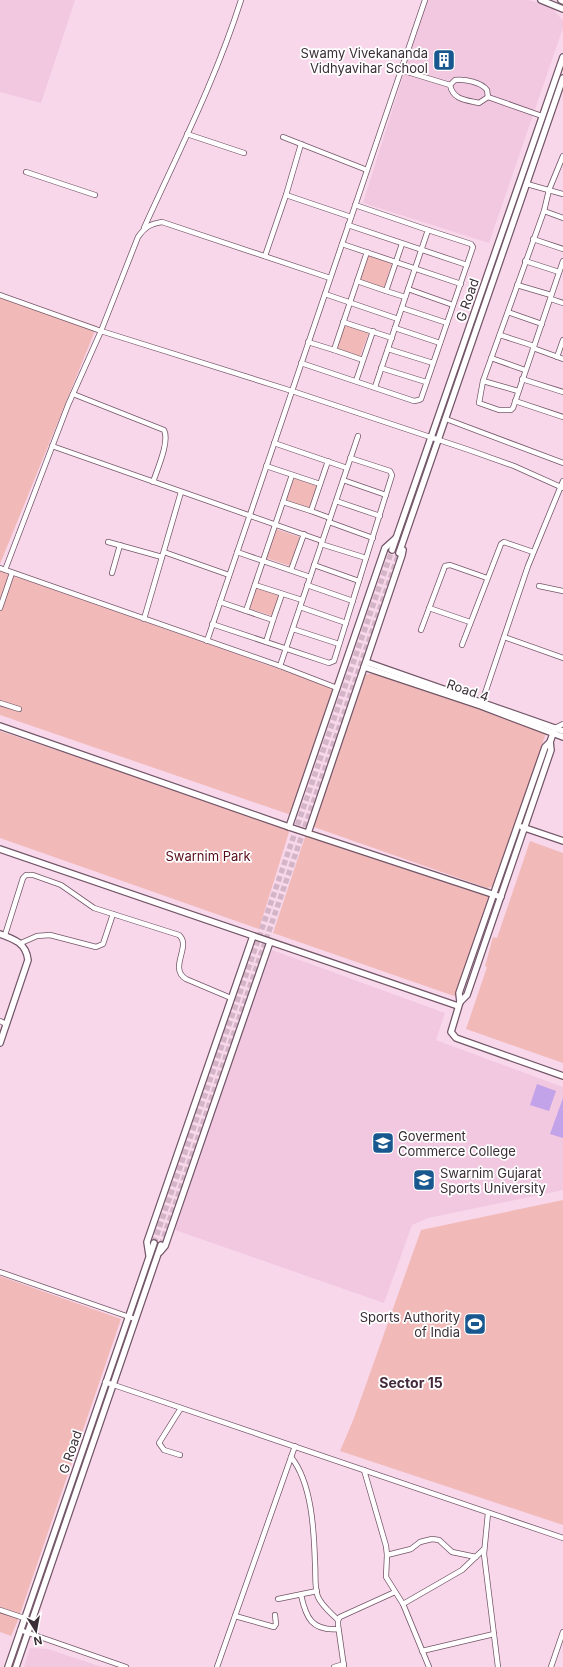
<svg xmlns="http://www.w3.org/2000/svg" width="563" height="1667" font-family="Inter,sans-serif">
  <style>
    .built { fill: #f1c8e0 }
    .green { fill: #f1bab9 }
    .water { fill: #c2a2e9 }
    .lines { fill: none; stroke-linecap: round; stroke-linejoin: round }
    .tertiary-tunnel { stroke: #d3b5c7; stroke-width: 5.5; stroke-dasharray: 5.5 3; stroke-linecap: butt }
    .minor-casing { stroke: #735668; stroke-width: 6 }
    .tertiary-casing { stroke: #735668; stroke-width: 8 }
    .minor { stroke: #fff; stroke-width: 4.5 }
    .tertiary { stroke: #fff; stroke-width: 5.5 }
    .labels { text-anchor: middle; stroke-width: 3.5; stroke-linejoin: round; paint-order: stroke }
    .poi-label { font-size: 13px; fill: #3b2e36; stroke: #fff; text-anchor: end }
    .street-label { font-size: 13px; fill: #3b2e36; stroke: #fff }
    .park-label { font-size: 13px; fill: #590c17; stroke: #fff }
    .neighbourhood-label { font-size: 14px; font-weight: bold; fill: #442a3a; stroke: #fff }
  </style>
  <rect width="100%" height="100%" fill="#f9d7eb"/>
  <g class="built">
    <path d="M0,0H75L41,103L0,92Z"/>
    <path d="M427,0H529L553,9L563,21V28L489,243L363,203Z"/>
    <path d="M272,950L445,1013L436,1040L563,1087V1190L428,1218L412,1225L384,1303L175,1230L219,1097Z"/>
    <path d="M30,1648L48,1649L102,1667H24Z"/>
  </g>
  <g class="green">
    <path d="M368,255L392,263L384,288L360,280Z"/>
    <path d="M0,294L97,326L0,564Z"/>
    <path d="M345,324L369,332L360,357L336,349Z"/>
    <path d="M294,478L317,486L309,509L286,500Z"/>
    <path d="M276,529L300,537L290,566L266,558Z"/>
    <path d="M0,571L339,690L294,816L0,715Z"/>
    <path d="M255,587L279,595L272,616L248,608Z"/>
    <path d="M377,673L546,733L495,886L487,888L311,826L360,675Z"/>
    <path d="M0,731L290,829L259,929L0,838Z"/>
    <path d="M306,834L491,897L457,997L273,933Z"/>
    <path d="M530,841L563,853V1063L466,1029L487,967L485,966L493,937L497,938Z"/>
    <path d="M563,1200V1525L340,1451L354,1418L421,1230Z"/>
    <path d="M0,1276L121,1319L18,1620L11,1636L0,1632Z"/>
  </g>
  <g class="water">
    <path d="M537,1084L556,1091L549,1111L530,1105Z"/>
    <path d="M563,1098V1138L550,1134Z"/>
  </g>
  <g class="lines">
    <g class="tertiary-tunnel">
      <path d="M154,1243L392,550"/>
      <path d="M161,1245L399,553"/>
    </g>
    <g class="minor-casing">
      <g id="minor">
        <path d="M401,70L450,85C453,100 466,100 479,103L488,97L542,116"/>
        <path d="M450,85L455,80C465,79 481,82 487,90L488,97"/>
        <path d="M187,134L244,153"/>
        <path d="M283,137L367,170"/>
        <path d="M563,156L549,190L544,211L483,381L479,403L499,410H511L513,408L563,261"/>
        <path d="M26,172L95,195"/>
        <path d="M527,184L563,194"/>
        <path d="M286,195L301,144"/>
        <path d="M355,205L428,230L375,387"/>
        <path d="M544,211L563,218"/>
        <path d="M348,225L467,265"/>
        <path d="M144,228C178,153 216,79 241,0"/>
        <path d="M533,239L563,249"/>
        <path d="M342,244L461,284"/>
        <path d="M402,244L386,291L405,297"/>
        <path d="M265,256L286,195L351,217"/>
        <path d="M525,261L559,272"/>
        <path d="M357,281L386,291"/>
        <path d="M517,285L551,295"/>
        <path d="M408,289L453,305"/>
        <path d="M325,294L398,319"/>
        <path d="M0,295L101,331L292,391L469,450L514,466L563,488"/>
        <path d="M551,299L563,303"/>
        <path d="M402,308L447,323"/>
        <path d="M508,312L542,324"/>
        <path d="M343,322L392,338"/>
        <path d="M395,328L440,343"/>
        <path d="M500,335L534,346"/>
        <path d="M308,342L334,350L367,252"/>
        <path d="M533,348L563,359"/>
        <path d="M388,349L433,363"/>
        <path d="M334,350L363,360"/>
        <path d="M557,357L563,340"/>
        <path d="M491,358L525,370"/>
        <path d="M301,363L414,401L419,400L421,399L473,247L471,244L428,230"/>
        <path d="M381,368L426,382"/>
        <path d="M522,379L563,392"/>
        <path d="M356,381L373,331"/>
        <path d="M483,381L518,391"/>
        <path d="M73,394L164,430C170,441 157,470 153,482"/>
        <path d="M515,401L563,417"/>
        <path d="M446,419L563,463"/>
        <path d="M274,443L347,468"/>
        <path d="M52,446L322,541"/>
        <path d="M328,461L311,511L330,518"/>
        <path d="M266,466L320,484"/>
        <path d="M343,480L386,495"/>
        <path d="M336,501L380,516"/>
        <path d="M283,502L311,511"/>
        <path d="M329,522L373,538"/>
        <path d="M108,542L162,557"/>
        <path d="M321,544L366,558"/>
        <path d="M164,552L229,575"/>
        <path d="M237,552L310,577"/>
        <path d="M314,565L359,581"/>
        <path d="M0,568L280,666L337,688"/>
        <path d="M5,570L68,405L101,331L138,237C145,227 150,224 162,222L330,278"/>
        <path d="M291,570L304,534"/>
        <path d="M112,573L120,545"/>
        <path d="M255,585L302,600"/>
        <path d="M307,585L353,601"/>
        <path d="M539,586L563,591"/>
        <path d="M220,602L273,620L266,642"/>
        <path d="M300,607L346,623"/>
        <path d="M0,608L12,573"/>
        <path d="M429,608L470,622"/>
        <path d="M246,611L292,475"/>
        <path d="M144,619L181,492"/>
        <path d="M273,620L282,594"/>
        <path d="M212,624L329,663L334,661L392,475L390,471L350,458"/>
        <path d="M293,629L339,644"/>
        <path d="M421,630L445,566L450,565L487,578"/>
        <path d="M504,637L563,658"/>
        <path d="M207,641L425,0"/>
        <path d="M462,645L501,544L504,542L533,552"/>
        <path d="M280,666L358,436"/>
        <path d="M0,703L19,709"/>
        <path d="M481,705L528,566L563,481"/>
        <path d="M555,728L563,724"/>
        <path d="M5,935L23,878L26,875H33L61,885L94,908L179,935C192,946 168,968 186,979L231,998"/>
        <path d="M21,943L37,936L50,935L96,947L103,944L113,914"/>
        <path d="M0,1021L6,1024"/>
        <path d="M0,1272L135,1319"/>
        <path d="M105,1382L563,1538"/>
        <path d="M180,1455L164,1450L159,1443L181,1408"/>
        <path d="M291,1457C312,1483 314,1531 315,1563C316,1574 314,1587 318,1597C322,1606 331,1613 338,1620"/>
        <path d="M364,1470L386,1546L387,1555L386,1577L403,1604L429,1667"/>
        <path d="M488,1513L484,1554L498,1667"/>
        <path d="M387,1555L411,1549L420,1542L432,1539L439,1540L452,1552L476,1557"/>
        <path d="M301,1595C306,1618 312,1631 338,1629"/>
        <path d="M278,1599L317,1591"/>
        <path d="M403,1604L462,1570L484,1549"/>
        <path d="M0,1610L24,1618"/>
        <path d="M235,1616L274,1627L276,1624L275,1615"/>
        <path d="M20,1630L126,1667"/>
        <path d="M422,1651L494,1634"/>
        <path d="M217,1667L295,1446"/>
        <path d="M334,1667L344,1664"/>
        <path d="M344,1667L338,1625V1620L340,1617L395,1592"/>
        <path d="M551,1667L563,1632"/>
      </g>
    </g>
    <g class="tertiary-casing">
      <g id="tertiary">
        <path d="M541,0L563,9"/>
        <path d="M561,0L563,1"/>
        <path d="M392,550L563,57"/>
        <path d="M399,553L563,78"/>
        <path d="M366,662L563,731"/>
        <path d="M364,667L481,706L563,737"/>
        <path d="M0,726L289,827L501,897"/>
        <path d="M555,728L550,742L551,750L467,995L460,1002L451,1032L456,1038L563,1076"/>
        <path d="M289,827L385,548L396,538"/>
        <path d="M522,827L563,841"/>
        <path d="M308,833L402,555L403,550"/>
        <path d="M0,849L458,1006"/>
        <path d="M0,934C14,939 26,943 28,960L0,1043"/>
        <path d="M460,1002L459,993L545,747L550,742"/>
        <path d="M160,1252L165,1246L270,942"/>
        <path d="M149,1255L147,1242L253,936"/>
        <path d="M8,1667L154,1243"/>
        <path d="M16,1667L161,1245"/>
      </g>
    </g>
    <use href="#minor" class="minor"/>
    <use href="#tertiary" class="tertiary"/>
  </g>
  <defs>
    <g id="building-square" transform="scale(1.15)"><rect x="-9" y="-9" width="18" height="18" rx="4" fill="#18588e" stroke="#fff"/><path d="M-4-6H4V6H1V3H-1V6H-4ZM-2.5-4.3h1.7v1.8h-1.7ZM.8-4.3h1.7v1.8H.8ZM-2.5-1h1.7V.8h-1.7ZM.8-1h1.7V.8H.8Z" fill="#fff"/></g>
    <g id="university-square" transform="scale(1.15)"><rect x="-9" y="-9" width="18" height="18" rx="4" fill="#18588e" stroke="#fff"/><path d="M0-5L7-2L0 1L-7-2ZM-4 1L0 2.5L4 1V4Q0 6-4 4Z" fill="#fff"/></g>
    <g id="stadium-square" transform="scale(1.15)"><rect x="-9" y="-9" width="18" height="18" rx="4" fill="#18588e" stroke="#fff"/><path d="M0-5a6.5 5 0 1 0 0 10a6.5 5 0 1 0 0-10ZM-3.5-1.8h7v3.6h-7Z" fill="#fff"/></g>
  </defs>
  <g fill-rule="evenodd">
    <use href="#building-square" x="444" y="60"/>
    <use href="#university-square" x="383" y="1143"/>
    <use href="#university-square" x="424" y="1180"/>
    <use href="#stadium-square" x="475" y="1324"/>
  </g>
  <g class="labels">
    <g class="poi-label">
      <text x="428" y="58">Swamy Vivekananda<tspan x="428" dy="15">Vidhyavihar School</tspan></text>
      <text x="398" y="1141" text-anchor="start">Goverment<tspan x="398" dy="15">Commerce College</tspan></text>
      <text x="440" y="1178" text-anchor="start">Swarnim Gujarat<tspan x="440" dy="15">Sports University</tspan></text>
      <text x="460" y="1322">Sports Authority<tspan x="460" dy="15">of India</tspan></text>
    </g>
    <g class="street-label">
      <text transform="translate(467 300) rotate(-71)" y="5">G Road</text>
      <text transform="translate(468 690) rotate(19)" y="5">Road 4</text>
      <text transform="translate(70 1452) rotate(-71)" y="5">G Road</text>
    </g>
    <g class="park-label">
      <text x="208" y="861">Swarnim Park</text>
    </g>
    <g class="neighbourhood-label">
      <text x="411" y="1388">Sector 15</text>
    </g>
  </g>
  <g transform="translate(36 1631) rotate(169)" stroke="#ffffff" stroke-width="3" paint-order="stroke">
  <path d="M0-3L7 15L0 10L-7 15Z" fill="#3b2e36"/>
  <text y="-6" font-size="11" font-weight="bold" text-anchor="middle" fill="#3b2e36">N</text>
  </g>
</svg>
